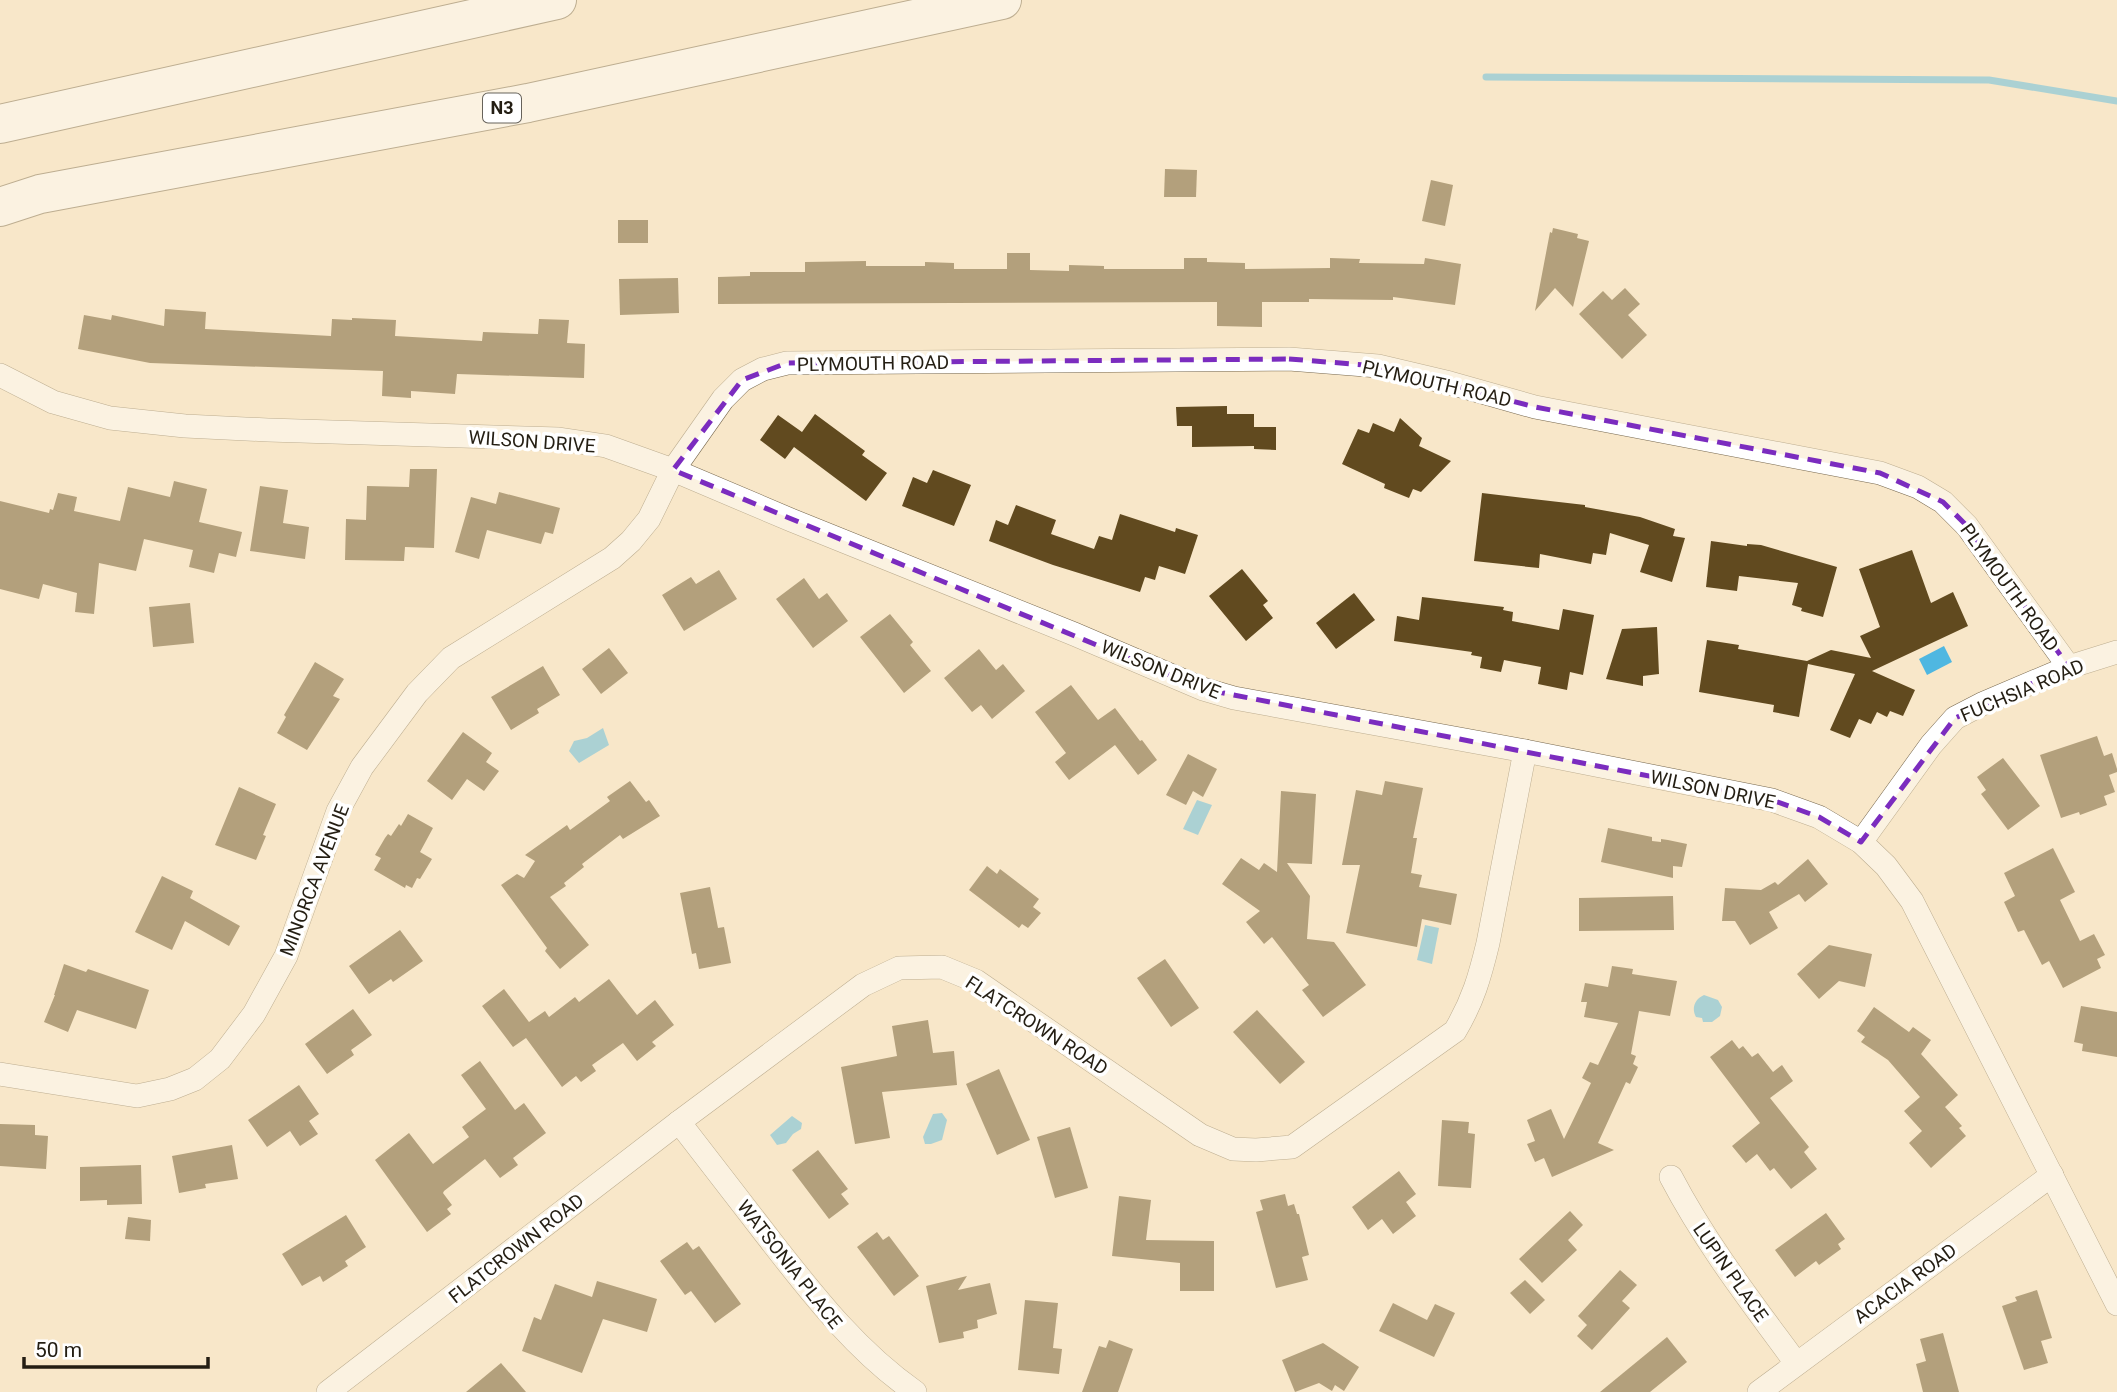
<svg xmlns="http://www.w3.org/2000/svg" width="2117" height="1392" font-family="Roboto,sans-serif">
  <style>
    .water { fill: #4fb7e1 }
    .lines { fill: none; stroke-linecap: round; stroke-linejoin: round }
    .stream { stroke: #4fb7e1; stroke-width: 7 }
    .building { fill: #614a1f }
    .minor-casing { stroke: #77684e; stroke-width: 24 }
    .motorway-casing { stroke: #77684e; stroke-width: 40 }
    .minor { stroke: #fff; stroke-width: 23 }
    .motorway { stroke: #fff; stroke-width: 38 }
    .marked { fill: none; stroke: #7b2cbf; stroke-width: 5; stroke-dasharray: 14 9; stroke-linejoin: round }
    .labels { text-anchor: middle; stroke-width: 7; stroke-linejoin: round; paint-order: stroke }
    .shield { fill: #fff; stroke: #66625a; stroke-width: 2 }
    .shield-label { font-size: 18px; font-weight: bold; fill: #241e13 }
    .street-label { font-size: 19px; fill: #241e13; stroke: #fff }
  </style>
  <rect width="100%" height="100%" fill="#f8e7c9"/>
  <g class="water">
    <path d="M1944,646L1952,662L1927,675L1919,659Z"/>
    <path d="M603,728L609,745L579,763L569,751L574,741L587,738Z"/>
    <path d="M1197,800L1212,805L1198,835L1183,829Z"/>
    <path d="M1425,925L1439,928L1432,964L1417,960Z"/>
    <path d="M1704,995L1718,1000L1722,1007L1720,1016L1712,1022H1703L1702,1018L1696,1017C1691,1008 1695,999 1704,995Z"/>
    <path d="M942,1113L947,1120L942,1140L931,1144H925L923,1137L933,1114Z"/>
    <path d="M792,1116L802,1123L801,1129L793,1134L786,1143L777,1145L770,1135Z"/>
  </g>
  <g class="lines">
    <path class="stream" d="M1486,77L1989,80L2117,101"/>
  </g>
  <g class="building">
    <path d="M1165,169L1197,170L1196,197H1164Z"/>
    <path d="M1431,180L1453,185L1445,226L1422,221Z"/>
    <rect x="618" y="220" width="30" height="23"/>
    <path d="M1553,228L1578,234L1577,238L1589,241L1573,307L1555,288L1535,311L1550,232L1552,233Z"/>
    <path d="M1007,253H1030V270L1069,271V265L1104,266V269H1184V258H1207V262L1245,263V269L1330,268V258L1360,259L1359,263L1424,264L1425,258L1461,264L1455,305L1393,297V300L1309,299V302H1262V327L1217,326V302L718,304V277L750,276V272H805V262L866,261V266H925V262L954,263V269H1007Z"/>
    <path d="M678,278L679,313L620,315L619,279Z"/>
    <path d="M1625,288L1640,304L1628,315L1647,335L1622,359L1579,314L1603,291L1612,300Z"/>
    <path d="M165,309L206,312L205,329L331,336L332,319L352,320V318L396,320L395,336L482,341L483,332L538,334L539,319L569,320L567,343L585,344L584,378L457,374L455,394L411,391V398L382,396L383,371L150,363L78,349L84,315L111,320L112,315L164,326Z"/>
    <path d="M1227,406V414H1254V427H1276V450L1254,449V446L1192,447V426H1177L1176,407Z"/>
    <path d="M815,414L865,451L862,455L887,473L866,501L794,447L785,459L760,440L778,415L802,432Z"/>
    <path d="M1400,418L1422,438L1419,446L1451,461L1421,492L1413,489L1409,498L1384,488L1385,484L1342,464L1358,429L1369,433L1373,423L1394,432Z"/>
    <path d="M410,469H437L434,548L405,547L404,561L345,560L346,519L366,520L367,486L409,487Z"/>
    <path d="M933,470L971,485L954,526L902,506L913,477L927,483Z"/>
    <path d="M174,481L207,489L199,522L242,532L236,557L219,553L214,573L189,567L193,550L144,539L136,571L99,563L94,614L75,612L77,593L43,584L39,599L0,589V501L49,513L50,509L53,510L58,493L77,497L74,511L120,521L128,487L170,497Z"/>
    <path d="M260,486L288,490L283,523L309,527L305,559L250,551Z"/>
    <path d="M499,492L560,508L553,534L545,532L541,544L487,530L479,559L455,552L471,497L496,504Z"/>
    <path d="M1482,493L1585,505V507L1640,517L1675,529L1673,536L1685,538L1672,582L1640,572L1649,545L1610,533L1606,555L1593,553L1591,564L1540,554L1539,568L1474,561Z"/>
    <path d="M1016,505L1056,520L1051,534L1094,549L1099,536L1112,540L1120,514L1175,532L1176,528L1198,535L1185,574L1159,566L1155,580L1145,577L1140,592L1053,565L989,541L996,520L1008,525Z"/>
    <path d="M1711,541L1747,546V544L1761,545L1837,567L1823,617L1801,611L1802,608L1792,605L1798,583L1739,576L1737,591L1706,587Z"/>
    <path d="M1912,550L1931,603L1953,592L1968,626L1872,671L1915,690L1903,716L1890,711L1887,717L1877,712L1871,724L1859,719L1850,738L1830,730L1855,674L1808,664L1799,717L1773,712L1774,705L1699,692L1707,640L1739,645L1738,649L1807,661L1831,650L1871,658L1860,636L1880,627L1859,569Z"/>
    <path d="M1242,569L1268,601L1263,605L1273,618L1246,641L1209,596Z"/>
    <path d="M719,570L737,599L684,631L662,595L691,577L696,584Z"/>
    <path d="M804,578L819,599L827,593L848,621L813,648L776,599Z"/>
    <path d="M1354,593L1375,620L1336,649L1316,623Z"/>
    <path d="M1422,597L1504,607L1503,610L1513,612L1512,621L1559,630L1563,609L1594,615L1583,675L1570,672L1567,690L1538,684L1541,667L1504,660L1501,672L1480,668L1482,657L1471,655L1472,652L1394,641L1397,616L1419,620Z"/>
    <path d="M190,603L194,643L153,647L149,607Z"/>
    <path d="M890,614L913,642L910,645L931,671L904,693L860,637Z"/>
    <path d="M1657,627L1659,674L1643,676V686L1606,679L1622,629Z"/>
    <path d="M609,648L628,673L601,694L582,669Z"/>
    <path d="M979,649L996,670L1003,664L1025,691L992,719L981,705L972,712L944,678Z"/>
    <path d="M315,662L344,679L333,696L340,699L307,750L277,733L286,717L284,715Z"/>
    <path d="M543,666L560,695L537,709L539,713L511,730L491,697Z"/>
    <path d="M1071,685L1098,720L1115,708L1140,741L1142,740L1157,760L1138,775L1115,745L1069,780L1055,762L1066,753L1035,712Z"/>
    <path d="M463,732L492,753L486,762L499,771L484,791L467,779L452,800L427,781Z"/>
    <path d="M2097,736L2104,756L2112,753L2117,769V772L2109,775L2115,792L2104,796L2107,805L2080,815L2079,812L2061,818L2040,755Z"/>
    <path d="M1188,754L1217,769L1203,797L1193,791L1186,805L1166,795Z"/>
    <path d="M2003,758L2040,806L2008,830L1981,794L1986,790L1977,777Z"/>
    <path d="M630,781L646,802L649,800L660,816L623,839L620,835L582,864L584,867L564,883L566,886L550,897L589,945L560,969L545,951L547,948L501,885L517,874L524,878L535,861L525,855L567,825L570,830L610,801L607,797Z"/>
    <path d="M1385,781L1423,788L1413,838H1417L1411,873L1422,875L1419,887L1457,894L1451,925L1422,919L1417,947L1346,933L1360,865H1342L1356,790L1382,795Z"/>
    <path d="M239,787L276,804L263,835L266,836L256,860L215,845Z"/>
    <path d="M1281,791L1316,794L1312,864L1287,863L1310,896L1307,939L1334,942L1366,985L1323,1017L1302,990L1309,985L1272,937L1264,944L1246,922L1260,911L1222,884L1241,858L1259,870L1264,863L1277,872Z"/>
    <path d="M408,814L433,828L420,852L432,859L420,879L417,878L412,888L406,885L405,888L374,870L381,858L375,855L385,838L388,834L391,836L399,824L401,826Z"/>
    <path d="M1608,828L1652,837V841L1661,842V839L1668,840L1687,844L1682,867L1673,866V878L1601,862Z"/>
    <path d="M2053,848L2075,892L2060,900L2080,941L2094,934L2105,955L2097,959L2101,968L2063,988L2049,961L2042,965L2024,930L2018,932L2004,902L2015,896L2004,873Z"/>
    <path d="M1808,859L1828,884L1805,902L1799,894L1769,912L1778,928L1750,945L1735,921H1722L1725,888L1761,890L1775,882L1778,885Z"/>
    <path d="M987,866L997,874L1000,869L1039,899L1033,907L1041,913L1028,928L1022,924L1019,928L969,890Z"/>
    <path d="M162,876L193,891L190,898L240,926L229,946L185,921L172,950L135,932Z"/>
    <path d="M710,887L718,928L724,927L731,963L699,969L696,953L692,954L680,893Z"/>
    <path d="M1673,896L1674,930L1579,931V898Z"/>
    <path d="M400,930L423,961L393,982L391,979L369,994L349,966Z"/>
    <path d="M1829,945L1872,954L1865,987L1839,981L1819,999L1797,974Z"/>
    <path d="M1165,959L1199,1008L1171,1027L1137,978Z"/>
    <path d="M64,964L86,972L88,969L149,990L136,1029L77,1010L68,1032L44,1022L55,995H54Z"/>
    <path d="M1612,966L1633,969L1632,974L1677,981L1670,1016L1639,1011L1631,1054L1636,1056L1633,1064L1638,1067L1630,1084L1626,1082L1598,1143L1614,1150L1552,1177L1544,1158L1535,1162L1527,1144L1535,1141L1527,1120L1551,1109L1564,1139L1591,1083L1582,1078L1590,1062L1598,1065L1618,1023L1584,1017L1587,1002H1581L1585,983L1608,987Z"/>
    <path d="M609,979L637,1015L655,1000L674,1025L652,1042L656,1046L637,1061L623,1043L592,1065L596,1071L581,1082L576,1076L562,1087L526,1038L513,1047L482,1006L504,989L529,1022L545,1011L549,1017L575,997L579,1002Z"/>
    <path d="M2081,1006L2117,1012V1057L2082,1051L2083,1044L2074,1042Z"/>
    <path d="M1874,1007L1909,1032L1913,1027L1931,1040L1921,1054L1958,1095L1945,1107L1962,1126L1959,1128L1966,1136L1931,1168L1909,1143L1922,1131L1904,1111L1920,1097L1888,1060L1861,1042L1865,1037L1857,1031Z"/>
    <path d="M353,1009L372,1035L351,1050L354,1055L327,1074L305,1044Z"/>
    <path d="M1257,1010L1305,1062L1280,1084L1233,1032Z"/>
    <path d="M928,1020L933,1053L954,1051L957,1085L882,1092L890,1138L855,1144L841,1067L897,1056L892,1026Z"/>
    <path d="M1732,1040L1739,1049L1743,1046L1752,1057L1758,1053L1773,1072L1782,1065L1793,1081L1770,1098L1809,1147L1804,1152L1817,1169L1791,1189L1774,1168L1770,1171L1757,1154L1746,1163L1732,1146L1760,1123L1710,1057Z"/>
    <path d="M480,1061L515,1110L524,1103L546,1133L513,1158L518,1165L500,1178L485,1159L444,1191L443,1193L452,1205L447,1209L451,1214L427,1232L375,1160L409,1133L433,1164L469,1137L462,1127L486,1109L461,1075Z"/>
    <path d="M999,1069L1030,1140L997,1155L966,1084Z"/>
    <path d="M299,1085L319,1114L309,1121L318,1134L300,1146L290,1131L267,1147L248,1120Z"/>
    <path d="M1442,1120L1469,1122L1468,1133L1475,1134L1471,1188L1438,1186Z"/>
    <path d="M0,1124L35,1125V1135L48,1136L46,1169L0,1166Z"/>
    <path d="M1070,1127L1088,1188L1055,1198L1037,1137Z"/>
    <path d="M232,1145L238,1179L205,1184L206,1188L179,1193L172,1156Z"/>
    <path d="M818,1150L848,1189L841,1194L849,1204L829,1219L792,1170Z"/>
    <path d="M141,1165L142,1204L107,1205V1200L80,1201V1167Z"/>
    <path d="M1399,1171L1416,1194L1406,1202L1416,1216L1393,1234L1382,1219L1368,1230L1352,1207Z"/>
    <path d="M1285,1194L1288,1206L1294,1204L1297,1214H1299L1309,1255L1302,1257L1308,1280L1276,1288L1256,1212L1263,1210L1260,1200Z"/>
    <path d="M1119,1196L1151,1200L1146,1240L1214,1241V1291H1180V1263L1112,1256Z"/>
    <path d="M1570,1211L1583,1225L1568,1240L1577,1250L1542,1283L1519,1259Z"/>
    <path d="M1826,1213L1845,1239L1838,1244L1841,1249L1819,1265L1816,1261L1795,1277L1775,1250Z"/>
    <path d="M346,1215L366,1247L345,1261L348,1266L323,1282L320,1276L302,1286L282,1254Z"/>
    <path d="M128,1217L151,1220L150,1241L125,1239Z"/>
    <path d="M877,1232L883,1240L889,1236L919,1276L894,1296L857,1247Z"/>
    <path d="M687,1242L693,1250L699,1246L741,1304L715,1323L691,1291L685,1295L660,1261Z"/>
    <path d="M1620,1270L1637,1285L1622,1301L1630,1308L1592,1350L1577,1336L1587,1325L1578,1316Z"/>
    <path d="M967,1276L958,1290L990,1283L997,1314L977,1320L978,1328L963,1332L964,1338L939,1343L926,1286Z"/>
    <path d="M1525,1280L1545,1300L1530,1314L1510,1293Z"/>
    <path d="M597,1281L657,1299L647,1332L603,1319L582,1373L522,1351L534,1317L541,1320L555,1284L592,1297Z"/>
    <path d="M2037,1290L2052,1338L2041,1341L2048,1363L2024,1370L2002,1306L2017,1301L2015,1297Z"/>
    <path d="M1025,1300L1058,1303L1053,1348L1062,1349L1059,1374L1018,1370Z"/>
    <path d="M1393,1303L1427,1320L1435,1304L1455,1313L1434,1357L1379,1331Z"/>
    <path d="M1943,1333L1959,1392H1923L1916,1364L1926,1361L1920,1339Z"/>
    <path d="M1667,1337L1687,1362L1650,1392H1600Z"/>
    <path d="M1109,1340L1133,1349L1118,1392H1082L1099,1346L1106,1348Z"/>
    <path d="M1323,1343L1359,1367L1344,1391L1335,1385L1332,1391L1319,1383L1295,1392L1282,1360Z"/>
    <path d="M501,1363L526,1392H466Z"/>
  </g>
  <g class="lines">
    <g class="minor-casing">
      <g id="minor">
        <path d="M0,375L53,402L110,418L185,426L268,430L559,439L606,446L673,470L791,520L1074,634L1203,689L1234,698L1525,751L1772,800L1819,817L1861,842L1886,866L1912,901L2117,1304"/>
        <path d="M1861,842L1931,745L1955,718L1984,703L2069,667L2117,652"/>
        <path d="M0,1074L137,1096L170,1089L195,1079L220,1059L254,1014L286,956L338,811L362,767L417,693L451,658L612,558L631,541L649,519L673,470L723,399L742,380L763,369L787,363L1289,359L1378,366L1450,383L1535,407L1880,473L1918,487L1943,502L1967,526L2069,667"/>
        <path d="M679,1122C711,1163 742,1204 774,1245C817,1300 858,1352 915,1392"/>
        <path d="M1671,1177C1706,1244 1752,1303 1796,1363"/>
        <path d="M328,1392L679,1122L863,985L899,968L942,967L976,981L1200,1135L1233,1149L1256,1150L1292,1147L1455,1031C1473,1001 1480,976 1488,943L1525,751"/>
        <path d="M1759,1392L2052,1175"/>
      </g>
    </g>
    <g class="motorway-casing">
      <g id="motorway">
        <path d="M0,124L557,0"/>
        <path d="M0,207L40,194L528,103L1002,0"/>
      </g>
    </g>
    <use href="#minor" class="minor"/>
    <use href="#motorway" class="motorway"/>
  </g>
  <path d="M0 0H2117V1392H0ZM1289,359L1378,366L1535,407L1880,473L1943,502L1967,526L2069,667L1955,718L1861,842L1819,817L1772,800L1203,689L673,470L742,380L787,363Z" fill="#f8e7c9" fill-opacity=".55" fill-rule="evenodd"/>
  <path class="marked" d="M1289,359L1378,366L1535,407L1880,473L1943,502L1967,526L2069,667L1955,718L1861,842L1819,817L1772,800L1203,689L673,470L742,380L787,363Z"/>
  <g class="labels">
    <rect class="shield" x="483" y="93.5" width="38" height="29" rx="5"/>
    <g class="shield-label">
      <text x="502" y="114">N3</text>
    </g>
    <g class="street-label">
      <text transform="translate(873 363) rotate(-1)" y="7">PLYMOUTH ROAD</text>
      <text transform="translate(1437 383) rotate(13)" y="7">PLYMOUTH ROAD</text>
      <text transform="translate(532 441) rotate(4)" y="7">WILSON DRIVE</text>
      <text transform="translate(2010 587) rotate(54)" y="7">PLYMOUTH ROAD</text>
      <text transform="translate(1161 669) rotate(22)" y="7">WILSON DRIVE</text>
      <text transform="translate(2022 690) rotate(-23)" y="7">FUCHSIA ROAD</text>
      <text transform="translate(1713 789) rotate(12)" y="7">WILSON DRIVE</text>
      <text transform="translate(314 880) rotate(-69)" y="7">MINORCA AVENUE</text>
      <text transform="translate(1037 1025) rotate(33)" y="7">FLATCROWN ROAD</text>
      <text transform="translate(516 1248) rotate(-38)" y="7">FLATCROWN ROAD</text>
      <text transform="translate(790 1264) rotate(52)" y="7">WATSONIA PLACE</text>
      <text transform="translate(1731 1272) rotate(55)" y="7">LUPIN PLACE</text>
      <text transform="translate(1905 1283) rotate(-36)" y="7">ACACIA ROAD</text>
    </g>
  </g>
  <path d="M24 1357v10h184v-10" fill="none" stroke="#241e13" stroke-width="3.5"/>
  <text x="35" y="1357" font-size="21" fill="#241e13" stroke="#ffffff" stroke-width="5" paint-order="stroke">50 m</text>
</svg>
